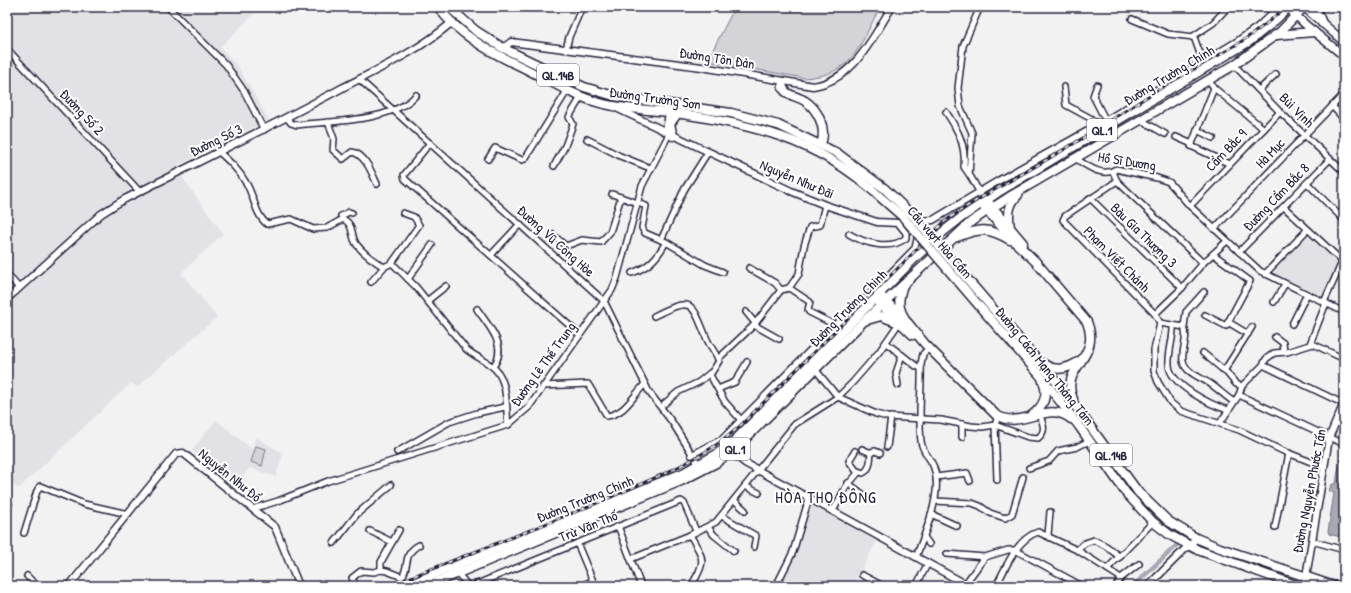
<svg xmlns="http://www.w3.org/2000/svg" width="1351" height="593" font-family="'Patrick Hand',sans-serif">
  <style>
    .built { fill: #e2e2e6 }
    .green { fill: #d3d3d8; stroke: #7a7a8a }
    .water { fill: #a8a8b2; stroke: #727282 }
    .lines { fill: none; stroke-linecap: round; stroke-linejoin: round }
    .canal { stroke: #a8a8b2; stroke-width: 4.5 }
    .minor-casing { stroke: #22223b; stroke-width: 8 }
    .tertiary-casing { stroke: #22223b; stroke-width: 9 }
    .secondary-casing { stroke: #22223b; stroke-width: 10 }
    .primary-casing { stroke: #22223b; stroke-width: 11 }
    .trunk-casing { stroke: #22223b; stroke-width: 11 }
    .minor { stroke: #fff; stroke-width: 5 }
    .tertiary { stroke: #fff; stroke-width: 6 }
    .secondary { stroke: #fff; stroke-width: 7 }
    .primary { stroke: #fff; stroke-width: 8 }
    .trunk { stroke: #fff; stroke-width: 8 }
    .rail-casing { stroke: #22223b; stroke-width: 3 }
    .rail { stroke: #fff; stroke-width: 1.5; stroke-dasharray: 4.5; stroke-linecap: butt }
    .trunk-bridge-casing { stroke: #22223b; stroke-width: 11; stroke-linecap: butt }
    .trunk-bridge { stroke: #fff; stroke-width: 8 }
    .labels { text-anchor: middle; stroke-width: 4; stroke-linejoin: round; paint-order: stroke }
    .shield { fill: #fff; stroke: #646476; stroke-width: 1 }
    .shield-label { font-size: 13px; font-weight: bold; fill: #22223b }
    .street-label { font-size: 14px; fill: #22223b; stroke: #fff }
    .quarter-label { font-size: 16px; letter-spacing: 1px; fill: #22223b; stroke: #fff }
  </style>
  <rect width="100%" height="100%" fill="#f2f2f3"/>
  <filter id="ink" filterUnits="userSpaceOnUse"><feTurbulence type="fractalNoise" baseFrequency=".025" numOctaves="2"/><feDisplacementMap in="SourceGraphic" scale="8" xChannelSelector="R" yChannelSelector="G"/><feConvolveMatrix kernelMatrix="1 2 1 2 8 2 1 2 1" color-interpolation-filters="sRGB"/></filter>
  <g filter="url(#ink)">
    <g class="built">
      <path d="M7,7H261L220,47L239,68L269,120L175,167L223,234L181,273L217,317L137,387L131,383L18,489L7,478Z"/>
      <path d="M1311,236L1336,261L1337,266L1324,294L1321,295L1277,275L1273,269L1305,237Z"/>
      <path d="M216,420L252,449L255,437L283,453L276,477L250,468L234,487L192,450Z"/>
      <path d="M810,504L877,541L852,586H779L792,558Z"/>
    </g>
    <g class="green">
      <path d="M735,7H874L879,9C859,47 853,75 804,78L707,61Z"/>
      <path d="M256,446L266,449L262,466L251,462Z"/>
    </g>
    <path class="water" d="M1344,453V538L1329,534L1328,532L1334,493L1329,491L1331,485L1336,483L1341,454Z"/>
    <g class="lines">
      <path class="canal" d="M1133,586L1177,545"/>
      <g class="minor-casing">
        <g id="minor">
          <path d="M168,7L226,65L244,91L264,130"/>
          <path d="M457,15L463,7"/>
          <path d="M1132,19L1168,34L1194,37L1199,51L1206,60"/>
          <path d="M1192,37L1213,23L1228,7"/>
          <path d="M7,49L139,191"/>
          <path d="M566,49L569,37L582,7"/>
          <path d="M1234,65L1280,112L1344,172"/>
          <path d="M359,79L604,301L649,392L672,422L699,465"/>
          <path d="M1209,80L1214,88L1264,129"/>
          <path d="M1097,85L1093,96L1107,123"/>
          <path d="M1064,87L1066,105L1090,118L1099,125"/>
          <path d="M1214,88L1191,146L1230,164"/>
          <path d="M1259,90L1276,74"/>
          <path d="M1332,106L1344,119"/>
          <path d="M946,112C958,130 966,145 964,167L969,174"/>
          <path d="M287,118L291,123L297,125C331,121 393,122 416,95"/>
          <path d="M1141,120L1165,134"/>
          <path d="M328,122L334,139L333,150L343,159L352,152C365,154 372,173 377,184"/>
          <path d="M1197,130L1213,138"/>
          <path d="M665,132L669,111"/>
          <path d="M1176,137L1192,144"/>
          <path d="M587,139L620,156L650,168"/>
          <path d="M430,143L404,175L405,179L579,334"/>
          <path d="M219,152C229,161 239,170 246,183C254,195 255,215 267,224L291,219L313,229L327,228L343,219C355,225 350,236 357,245C364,254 374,261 384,267"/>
          <path d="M1075,158C1087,166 1103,178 1116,169L1157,178L1169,182L1190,206L1260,271L1344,312"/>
          <path d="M488,159L495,148L522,160L525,159L567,91"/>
          <path d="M554,166L565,146L573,124L569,117L581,97"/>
          <path d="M1113,172L1117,181L1203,263"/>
          <path d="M1117,181L1065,216L1063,220L1155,314L1160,323L1154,350V371L1158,382L1171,403L1181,411L1239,430L1283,451L1324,467"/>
          <path d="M1307,183L1344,220"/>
          <path d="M980,193L969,174L972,133L960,106L958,88L963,46L980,7"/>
          <path d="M612,194L646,206L642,228L645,233L666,242L705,265L723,272"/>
          <path d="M1090,198L1182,288"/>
          <path d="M1190,206L1280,112"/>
          <path d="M1284,207L1342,261"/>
          <path d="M341,216L349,212L352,213"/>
          <path d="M1214,229L1344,94"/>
          <path d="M849,234C864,243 890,251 906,238V233L898,223"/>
          <path d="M553,235L566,246L582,240L601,242L610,232L621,197"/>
          <path d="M661,240L684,190L708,152"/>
          <path d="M1239,252L1330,159"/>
          <path d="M491,255L520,224"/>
          <path d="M392,263L419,225L414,217L403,213"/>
          <path d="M632,273C649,267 657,258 666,242"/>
          <path d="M7,274L19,288"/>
          <path d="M1265,274L1307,230"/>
          <path d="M408,279L432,245"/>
          <path d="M371,282L384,267L392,263L416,287L466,349C475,357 488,361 496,370C508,383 506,409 508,425"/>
          <path d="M789,288L810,302L808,310L809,312L835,325"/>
          <path d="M781,290L789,288L799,274L804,246L810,227L820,225L825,205"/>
          <path d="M427,301L446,286"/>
          <path d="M1274,302L1285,284"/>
          <path d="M1324,302L1344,258"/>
          <path d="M477,309C489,327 509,346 493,367"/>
          <path d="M746,312L755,323"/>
          <path d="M1155,314L1182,288L1203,263L1227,241"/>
          <path d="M1205,315L1226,326L1250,281L1213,254"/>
          <path d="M654,316C691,298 691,299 706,337C709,345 716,353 719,361L710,375L725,402L741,420"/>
          <path d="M1228,322L1248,334"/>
          <path d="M1160,323L1184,327L1186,312L1204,292"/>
          <path d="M1292,324L1307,294"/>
          <path d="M754,325L779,339"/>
          <path d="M1173,325C1174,338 1168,351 1169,365C1170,385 1211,405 1228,410"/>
          <path d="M1184,327C1189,338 1181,350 1183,361C1185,373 1203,378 1212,385C1219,390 1226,397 1234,402"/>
          <path d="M1275,337L1283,343L1284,352"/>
          <path d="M886,343L902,355L896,373L898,385"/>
          <path d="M1310,344L1326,303"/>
          <path d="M1203,353L1227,373L1236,384L1242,386"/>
          <path d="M902,355L916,366L921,368"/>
          <path d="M718,359L754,325L781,290L775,283L749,268"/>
          <path d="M1263,365L1344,404"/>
          <path d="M815,369L838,397L876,414L887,417L941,420L971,426L982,427L995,425"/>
          <path d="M1224,371L1252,327"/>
          <path d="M543,386L588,384L607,416C626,413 632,397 645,384"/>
          <path d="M718,389L735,382L747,362"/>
          <path d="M1239,395L1344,444"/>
          <path d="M664,404L678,392L699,382L710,373"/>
          <path d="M1220,423L1239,395L1242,386L1263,365L1266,359L1274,353L1287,352L1313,344L1344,359"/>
          <path d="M962,424V437"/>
          <path d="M995,425L1028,437L1038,438C1047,431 1043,423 1039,414"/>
          <path d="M887,447L891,417"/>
          <path d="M862,449L871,453"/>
          <path d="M397,452L449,422L477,413L505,407"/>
          <path d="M691,455L722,439L835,325L861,303L915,248L917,239"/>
          <path d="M1029,468L1049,461L1058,451L1077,447L1089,441"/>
          <path d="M858,471L863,473C871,469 870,460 871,452L875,451L880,453"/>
          <path d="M936,477L967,473L970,481"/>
          <path d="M997,480L995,425L998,416"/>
          <path d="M848,483L869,499"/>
          <path d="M745,486L759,493"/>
          <path d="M734,500L745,510"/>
          <path d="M935,501L972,503L980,506L990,513L1005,518L1012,514L1023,477"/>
          <path d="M7,508L9,504"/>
          <path d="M252,509L278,501L328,481L508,425L529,407L612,290L617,278L642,186L669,134"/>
          <path d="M833,511L846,487L858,473L849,461L855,451"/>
          <path d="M931,514L957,526"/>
          <path d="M722,516L756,536L754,547"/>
          <path d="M618,526L641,586"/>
          <path d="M708,527L714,535L734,551"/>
          <path d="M1275,527L1289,453"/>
          <path d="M370,531L392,542"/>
          <path d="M24,533L37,491L40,486L84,504L128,514"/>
          <path d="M690,535C704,559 707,561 691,586"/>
          <path d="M1048,535L1050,512"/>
          <path d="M924,537L929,544"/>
          <path d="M1312,541L1344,550"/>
          <path d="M334,543L357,514L391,485"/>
          <path d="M577,543L595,586"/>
          <path d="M1077,550L1085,543L1094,540L1106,546L1120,557"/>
          <path d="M947,554L985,557L1008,550H1015L1082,586"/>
          <path d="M916,557C925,533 943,493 934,468C931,458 922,452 921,441C918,415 922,390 921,364L923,354L929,348"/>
          <path d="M631,559L690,535L716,522L795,424L838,397L853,382L879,352L899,323"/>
          <path d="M1108,568L1153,522"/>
          <path d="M381,570V562L399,530"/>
          <path d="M456,571L468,586"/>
          <path d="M862,575L883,586"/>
          <path d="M27,576L37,586"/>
          <path d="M1121,578L1139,564"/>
          <path d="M965,584L985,557"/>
          <path d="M356,586L352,578L361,571L374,572L381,570L387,571L402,577C410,566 402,554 419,545"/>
          <path d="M472,586L681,501L684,503L696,531"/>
          <path d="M580,586L593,581"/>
          <path d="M776,586L793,552L809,498"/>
          <path d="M916,586L928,563"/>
          <path d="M996,586C1006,568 1016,539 1038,532L1077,550L1121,578"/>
          <path d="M1116,586L1121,578"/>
        </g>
      </g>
      <g class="tertiary-casing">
        <g id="tertiary">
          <path d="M503,48L511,42L702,67L813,86C854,80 872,38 892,7"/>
          <path d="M612,106L791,191L825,205L877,222L898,223L933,220L998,181L1095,127L1238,41L1258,27L1279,7"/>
          <path d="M7,299L101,214L123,200C196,163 270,127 342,88C379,69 420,50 451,23"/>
          <path d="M731,452L745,463L969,586"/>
          <path d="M69,586L176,454L183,453L275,527L299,586"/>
          <path d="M1148,586L1186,548L1190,546L1196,538"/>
          <path d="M1303,586L1306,577L1329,438L1344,403"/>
        </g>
      </g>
      <g class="secondary-casing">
        <g id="secondary">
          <path d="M1304,7L1344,42"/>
          <path d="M1288,8L1307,26L1344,56"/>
        </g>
      </g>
      <g class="primary-casing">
        <path id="primary" d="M673,136L670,124L677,114"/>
      </g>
      <g class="trunk-casing">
        <g id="trunk">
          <path d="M438,7C458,34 490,52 520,66C547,79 571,95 600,103C622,109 645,109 668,112C748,123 817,138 878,195"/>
          <path d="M449,7L476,31L503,48L584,87L614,96L731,113L778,125L837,153L885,189"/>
          <path d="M1315,7L1322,23"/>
          <path d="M1276,35L1314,32"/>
          <path d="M783,82C782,85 782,88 785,91C790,96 799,97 805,101C818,109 827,129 821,144"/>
          <path d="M989,203L1023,243"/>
          <path d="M984,207L1016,243L1036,262L1087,322C1102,359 1059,367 1073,399"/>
          <path d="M1010,228C1008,214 1008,205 1018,195"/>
          <path d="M957,237C980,228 988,227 1010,240"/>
          <path d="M903,285C899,297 897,306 904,317"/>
          <path d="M883,298L908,323L925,344L996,415C1023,431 1047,399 1071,419"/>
          <path d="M878,302L913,335"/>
          <path d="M988,303L1065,392L1138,492L1168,521L1196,538L1220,548L1334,586"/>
          <path d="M981,308L1039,374L1079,426L1126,493L1153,522L1170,535L1198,550L1298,586"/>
          <path d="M867,320L881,316L894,321"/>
          <path d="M1044,364C1057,373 1070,368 1081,360"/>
          <path d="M1032,415C1043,407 1049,395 1043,382"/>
          <path d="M406,586L683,473L717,454L734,441L917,256L944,231L962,217L1000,191L1250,41L1271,24L1289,7"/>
          <path d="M427,586L681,481L716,463L738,446L863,322L972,221L1009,197L1234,65L1280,32L1304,7"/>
        </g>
      </g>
      <use href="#minor" class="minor"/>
      <use href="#tertiary" class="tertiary"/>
      <use href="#secondary" class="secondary"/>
      <use href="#primary" class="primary"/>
      <use href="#trunk" class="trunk"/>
      <g class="rail-casing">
        <path id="rail" d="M389,586C463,556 538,528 611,497C658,476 701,461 740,426L944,222C978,197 1017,178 1053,156C1093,133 1131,106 1171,82C1211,59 1252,40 1285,7"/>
      </g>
      <use href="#rail" class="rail"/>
      <g class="trunk-bridge-casing">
        <g id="trunk-bridge">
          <path d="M885,189L912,215L988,303"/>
          <path d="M878,195L903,217L981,308"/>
        </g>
      </g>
      <use href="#trunk-bridge" class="trunk-bridge"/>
    </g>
  </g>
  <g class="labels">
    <g class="shield">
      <rect x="537" y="64" width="42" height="22" rx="3"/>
      <rect x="1087" y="119" width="30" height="22" rx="3"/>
      <rect x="720" y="438" width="30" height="22" rx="3"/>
      <rect x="1090" y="444" width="42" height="22" rx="3"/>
    </g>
    <g class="shield-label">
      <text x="558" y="80">QL.14B</text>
      <text x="1102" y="135">QL.1</text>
      <text x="735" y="454">QL.1</text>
      <text x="1111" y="460">QL.14B</text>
    </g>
    <g class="street-label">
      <text transform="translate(717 58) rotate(9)" y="5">Đường Tôn Đản</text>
      <text transform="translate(1169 75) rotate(-31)" y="5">Đường Trường Chinh</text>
      <text transform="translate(655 98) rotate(8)" y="5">Đường Trường Sơn</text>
      <text transform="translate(1297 110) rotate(45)" y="5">Bùi Vịnh</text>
      <text transform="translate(82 112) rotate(47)" y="5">Đường Số 2</text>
      <text transform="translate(216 140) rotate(-26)" y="5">Đường Số 3</text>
      <text transform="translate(1226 150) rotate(-46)" y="5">Cẩm Bắc 9</text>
      <text transform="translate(1270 153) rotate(-46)" y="5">Hà Mục</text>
      <text transform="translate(1127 161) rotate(9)" y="5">Hồ Sĩ Dương</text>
      <text transform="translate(797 179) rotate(23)" y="5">Nguyễn Như Đãi</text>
      <text transform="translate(1276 197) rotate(-46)" y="5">Đường Cẩm Bắc 8</text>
      <text transform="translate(1144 235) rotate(44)" y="5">Bàu Gia Thượng 3</text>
      <text transform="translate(556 241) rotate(42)" y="5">Đường Vũ Công Hòe</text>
      <text transform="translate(940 242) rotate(49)" y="5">Cầu vượt Hòa Cầm</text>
      <text transform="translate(1117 259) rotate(45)" y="5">Phạm Viết Chánh</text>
      <text transform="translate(848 308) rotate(-45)" y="5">Đường Trường Chinh</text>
      <text transform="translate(543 364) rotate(-54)" y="5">Đường Lê Thế Trung</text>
      <text transform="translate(1045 366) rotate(51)" y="5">Đường Cách Mạng Tháng Tám</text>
      <text transform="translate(230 475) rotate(39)" y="5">Nguyễn Như Đổ</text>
      <text transform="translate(1309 491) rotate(-79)" y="5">Đường Nguyễn Phước Tấn</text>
      <text transform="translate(585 499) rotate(-22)" y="5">Đường Trường Chinh</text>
      <text transform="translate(588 526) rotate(-22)" y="5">Trừ Văn Thố</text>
    </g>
    <g class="quarter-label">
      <text x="826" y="503">HÒA THỌ ĐÔNG</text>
    </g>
  </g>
  <rect width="1351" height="593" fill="none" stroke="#fff" stroke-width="24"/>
  <rect x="12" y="12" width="1327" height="569" fill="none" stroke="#22223b" stroke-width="1.5" filter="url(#ink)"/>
</svg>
